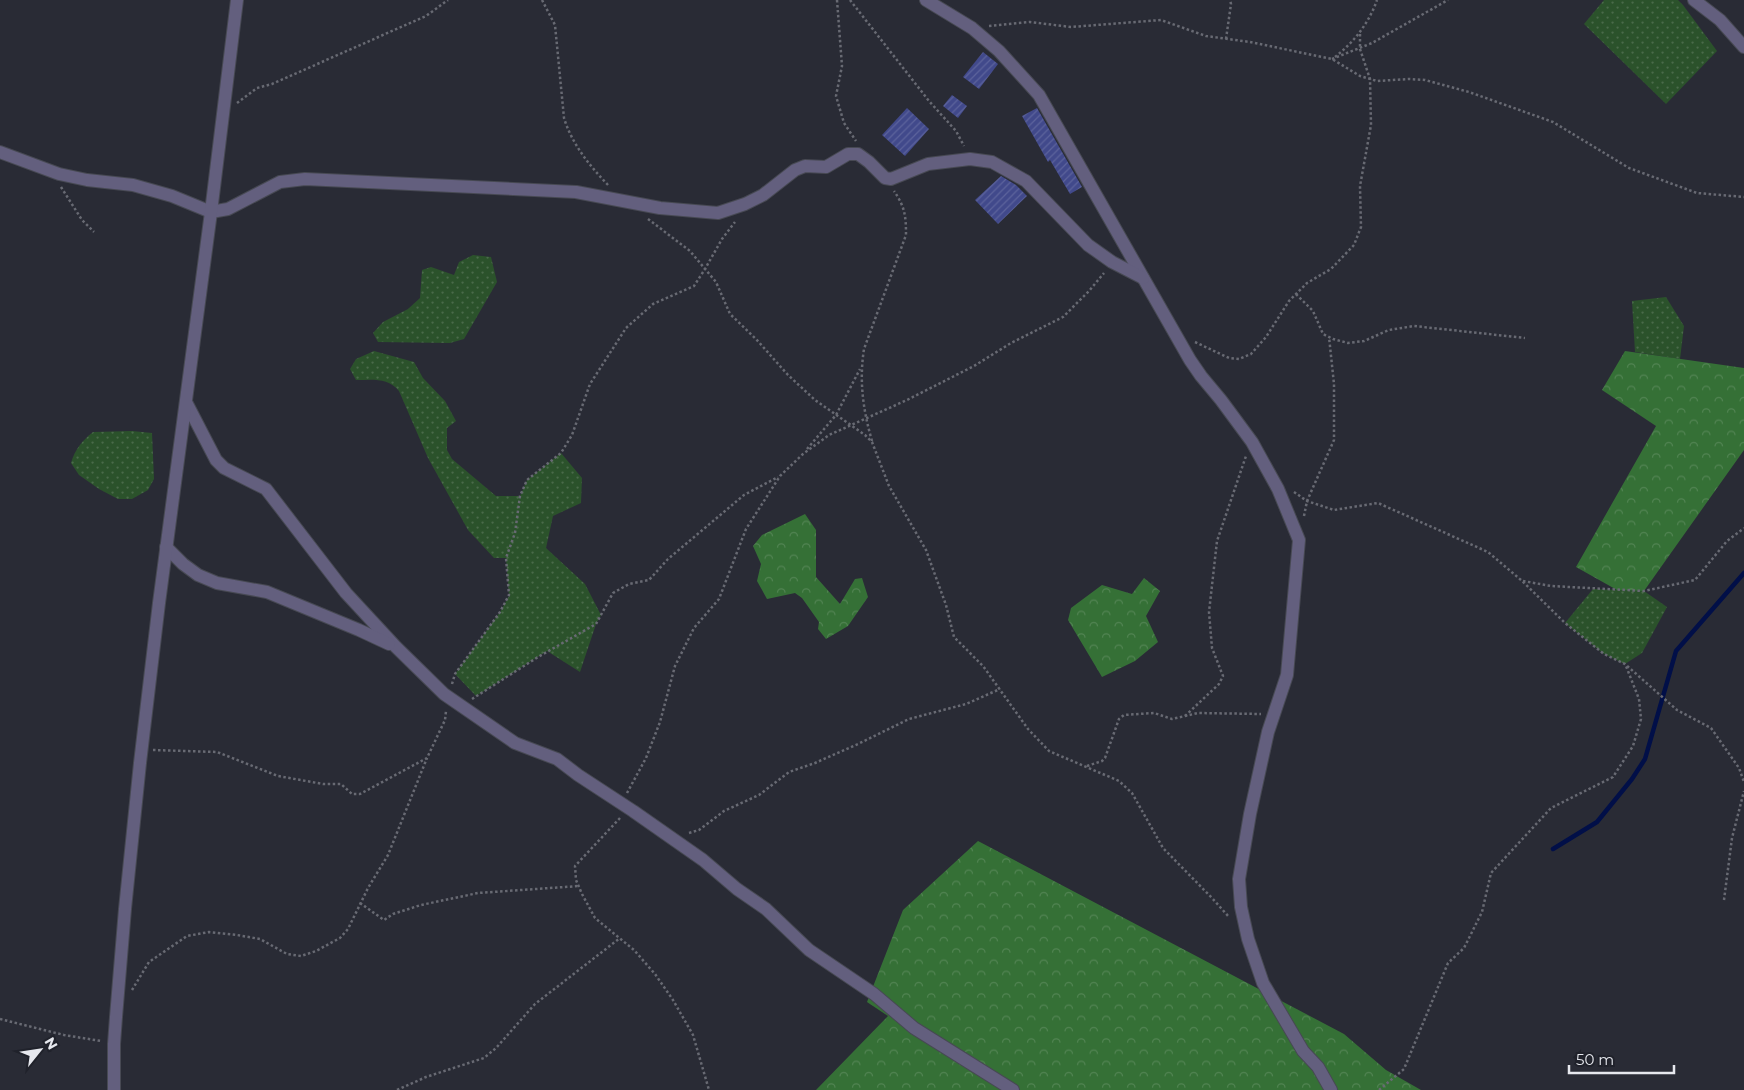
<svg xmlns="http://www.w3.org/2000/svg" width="1744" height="1090" font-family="Montserrat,sans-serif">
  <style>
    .grass { fill: url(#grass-dots) }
    .forest { fill: url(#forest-crowns) }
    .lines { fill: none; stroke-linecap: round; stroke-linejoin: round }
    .stream { stroke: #010f48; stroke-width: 4.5 }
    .building { fill: url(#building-hatch) }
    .street-casing { stroke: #474953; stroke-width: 14 }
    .path { stroke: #686a73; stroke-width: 2.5; stroke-dasharray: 2.5 2.5; stroke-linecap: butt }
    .street { stroke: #635f7e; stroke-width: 12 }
  </style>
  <defs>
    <pattern id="grass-dots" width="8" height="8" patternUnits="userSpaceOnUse" patternTransform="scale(1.25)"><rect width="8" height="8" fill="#2b522b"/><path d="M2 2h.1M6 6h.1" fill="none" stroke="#4a6b4a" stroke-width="1.8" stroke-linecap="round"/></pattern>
    <pattern id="forest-crowns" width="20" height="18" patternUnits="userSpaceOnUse" patternTransform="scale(1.25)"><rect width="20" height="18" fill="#357036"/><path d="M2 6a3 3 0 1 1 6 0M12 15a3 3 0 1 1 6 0" fill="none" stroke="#528453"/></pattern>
    <pattern id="building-hatch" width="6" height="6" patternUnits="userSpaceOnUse" patternTransform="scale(1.25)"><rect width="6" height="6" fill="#41498b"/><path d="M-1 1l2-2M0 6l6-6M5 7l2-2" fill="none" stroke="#5c639c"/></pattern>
  </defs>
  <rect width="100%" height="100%" fill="#292b35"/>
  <g class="grass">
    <path d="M1604,0H1678L1683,5L1717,51L1666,104L1584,24Z"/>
    <path d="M473,255L491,257L497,282L464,339L450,343L378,342L373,333L383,322L408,309L420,298L422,270L431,267L454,275L459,262Z"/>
    <path d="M1666,297L1684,326L1680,359L1635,352L1632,301Z"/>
    <path d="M374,351L414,362L423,378L445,401L456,421L447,428V450L452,459L496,496H520L527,480L561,453L582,478L581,503L553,516L546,548L585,584L601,615L596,624L580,672L547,651L476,696L455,674L500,612L509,596L506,558H494L468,530L428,458L399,391C388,377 372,380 356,380L350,369L356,359Z"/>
    <path d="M132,431L152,433L154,479L148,490L132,499H118L99,489L79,475L71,463C75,449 82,441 93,432Z"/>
    <path d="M1593,589L1644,591L1667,607L1642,653L1625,664L1604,654L1565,623Z"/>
  </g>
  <g class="forest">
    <path d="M1625,351L1744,368V450L1644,591L1617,590L1576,567L1656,426L1602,390Z"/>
    <path d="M805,514L816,530V577L840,604L855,579L862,578L868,597L848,626L826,639L818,629L819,622L802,598L795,593L767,599L757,581L761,564L753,546L762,535Z"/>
    <path d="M1144,578L1160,591L1146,616L1158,642L1135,661L1102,677L1068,620L1071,608L1102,585L1132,594Z"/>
    <path d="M978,841L1344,1034L1386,1070L1421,1090H816L888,1016L867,1002L903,910Z"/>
  </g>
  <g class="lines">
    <path class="stream" d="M1553,849L1597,822L1632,779L1645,759L1676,651L1744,573"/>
  </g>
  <g class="building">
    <path d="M983,52L998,64L979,89L963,77Z"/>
    <path d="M952,95L967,106L958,118L943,106Z"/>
    <path d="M907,108L929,129L905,156L882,135Z"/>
    <path d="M1037,108L1082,187L1070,194L1050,160L1048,162L1022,116Z"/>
    <path d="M1001,176L1016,185L1027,196L998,224L975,200Z"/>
  </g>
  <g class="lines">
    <g class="street-casing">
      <g id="street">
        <path d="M926,0L972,28L999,51L1039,95L1190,360L1201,376L1221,400L1252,442L1278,489L1299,540L1287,675L1268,732L1250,814L1239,879L1241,907L1248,939L1263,983L1303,1051L1318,1067L1331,1090"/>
        <path d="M1694,0L1720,20L1744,47"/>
        <path d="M0,152L59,174L87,180L133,185L172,196L211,212L228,209L280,182L305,179L576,192L660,208L718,213L745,204L763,195L795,170L805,166L826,167L848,154H858L869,162L885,178L891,179L928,164L970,159L992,162L1026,181L1088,245L1112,262L1143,278"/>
        <path d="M186,402L216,460L224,468L266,489L346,593L396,647L444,694L515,743L557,759L578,775L633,811L703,860L737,889L766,909L809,950L874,994L914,1028L1013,1090"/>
        <path d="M166,547L183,564L198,575L217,583L267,592L359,630L389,644"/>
        <path d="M114,1090V1044L116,1017L125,909L140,763L159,603L211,212L237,0"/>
      </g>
    </g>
    <g class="path">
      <path d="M542,0L555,25L564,118C572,144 589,165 608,185"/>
      <path d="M837,0L842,66L836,96L844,123L856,141"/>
      <path d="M850,0L929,101L956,131L964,146"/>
      <path d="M989,26L1030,22L1071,27L1161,20L1206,36L1250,42L1332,59L1360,76L1377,81L1409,79L1425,80L1469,92L1553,122L1629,168L1697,193L1744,197"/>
      <path d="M1226,39L1231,4L1230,0"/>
      <path d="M1335,57C1354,42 1369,23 1377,0"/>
      <path d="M1332,59L1372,43L1448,0"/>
      <path d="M237,103L257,88L272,84L426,16L448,0"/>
      <path d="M61,187L82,220L94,232"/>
      <path d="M648,219L690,251L716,282L730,314L756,339L788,375L815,400L865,435L872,442L889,486L926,550L946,605L954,637L983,666L1028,729L1049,751L1119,781L1132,793L1163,848L1212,898L1229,917"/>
      <path d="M1296,294L1313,311L1323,334L1333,339L1348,343L1364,341L1389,330L1414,326L1525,338"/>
      <path d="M1195,342L1229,358L1239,359L1251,354L1266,337L1289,301L1307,283L1331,269L1354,245L1361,227L1360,186L1371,125L1370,79L1360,49V33"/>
      <path d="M872,441C863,410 859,381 864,349L906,235C906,216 905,207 894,191"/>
      <path d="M807,449L836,415L860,369"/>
      <path d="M1294,492L1307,501L1334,510L1378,503L1488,552L1521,580L1565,623L1604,654L1625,664L1677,710L1711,728L1739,768L1744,782"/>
      <path d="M1304,516L1307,501L1334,440V384L1329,337"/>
      <path d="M1523,581L1551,586L1644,591L1695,580L1727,541L1744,528"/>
      <path d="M452,684L455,674L500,612L509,595L506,558L515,533L520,496L527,480L561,453L572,435L590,384L626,328L653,304L694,286L705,269L722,239L735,222"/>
      <path d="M472,699L538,657L596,624L613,593L629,584L649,580L668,559L744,495L778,477"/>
      <path d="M1185,716L1219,684L1223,676L1212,648L1209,612L1217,541L1246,456"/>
      <path d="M153,750L217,752L278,776L323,784H341L352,794H360L427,758L445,720L446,711"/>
      <path d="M1087,766L1102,761L1105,758L1119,719L1124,715L1154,713L1172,719L1198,713L1261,714"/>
      <path d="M627,793L646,758L660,722L675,666L694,628L719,599L746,529L780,476L803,454L829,435L907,400L974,366L1011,343L1063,317L1089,291L1104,273"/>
      <path d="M620,818L575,866L576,880L582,894L595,918L634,950L655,974L673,1000L693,1035L709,1090"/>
      <path d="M689,833L699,830L724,811L759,795L789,772L815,763L858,744L909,719L966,704L1000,689"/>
      <path d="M1724,900L1732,838L1744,791"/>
      <path d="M360,903L384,920L393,914L421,905L478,893L579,886"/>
      <path d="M132,990L149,962L187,936L209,932L237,935L260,939L287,954L301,956L316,951L340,938L348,929L368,888L388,855L427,758"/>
      <path d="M0,1019L64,1035L101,1041"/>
      <path d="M397,1090L426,1077L484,1058L496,1048L535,1004L620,938"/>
      <path d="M1379,1090L1404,1069L1448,963L1464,948L1482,912L1491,873L1551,808L1613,777L1633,746L1641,719L1639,699L1626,666"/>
    </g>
    <use href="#street" class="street"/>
  </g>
  <g transform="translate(40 1050) rotate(60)" stroke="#20222b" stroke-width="4" paint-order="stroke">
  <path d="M0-4L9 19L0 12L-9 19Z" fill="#e6e8ee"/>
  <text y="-8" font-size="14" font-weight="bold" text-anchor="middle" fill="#e6e8ee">N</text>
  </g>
  <path d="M1569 1065v8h105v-8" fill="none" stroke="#e6e8ee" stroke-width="2.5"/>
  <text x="1576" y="1065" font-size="15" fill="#e6e8ee" stroke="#20222b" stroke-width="4" paint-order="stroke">50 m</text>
</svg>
